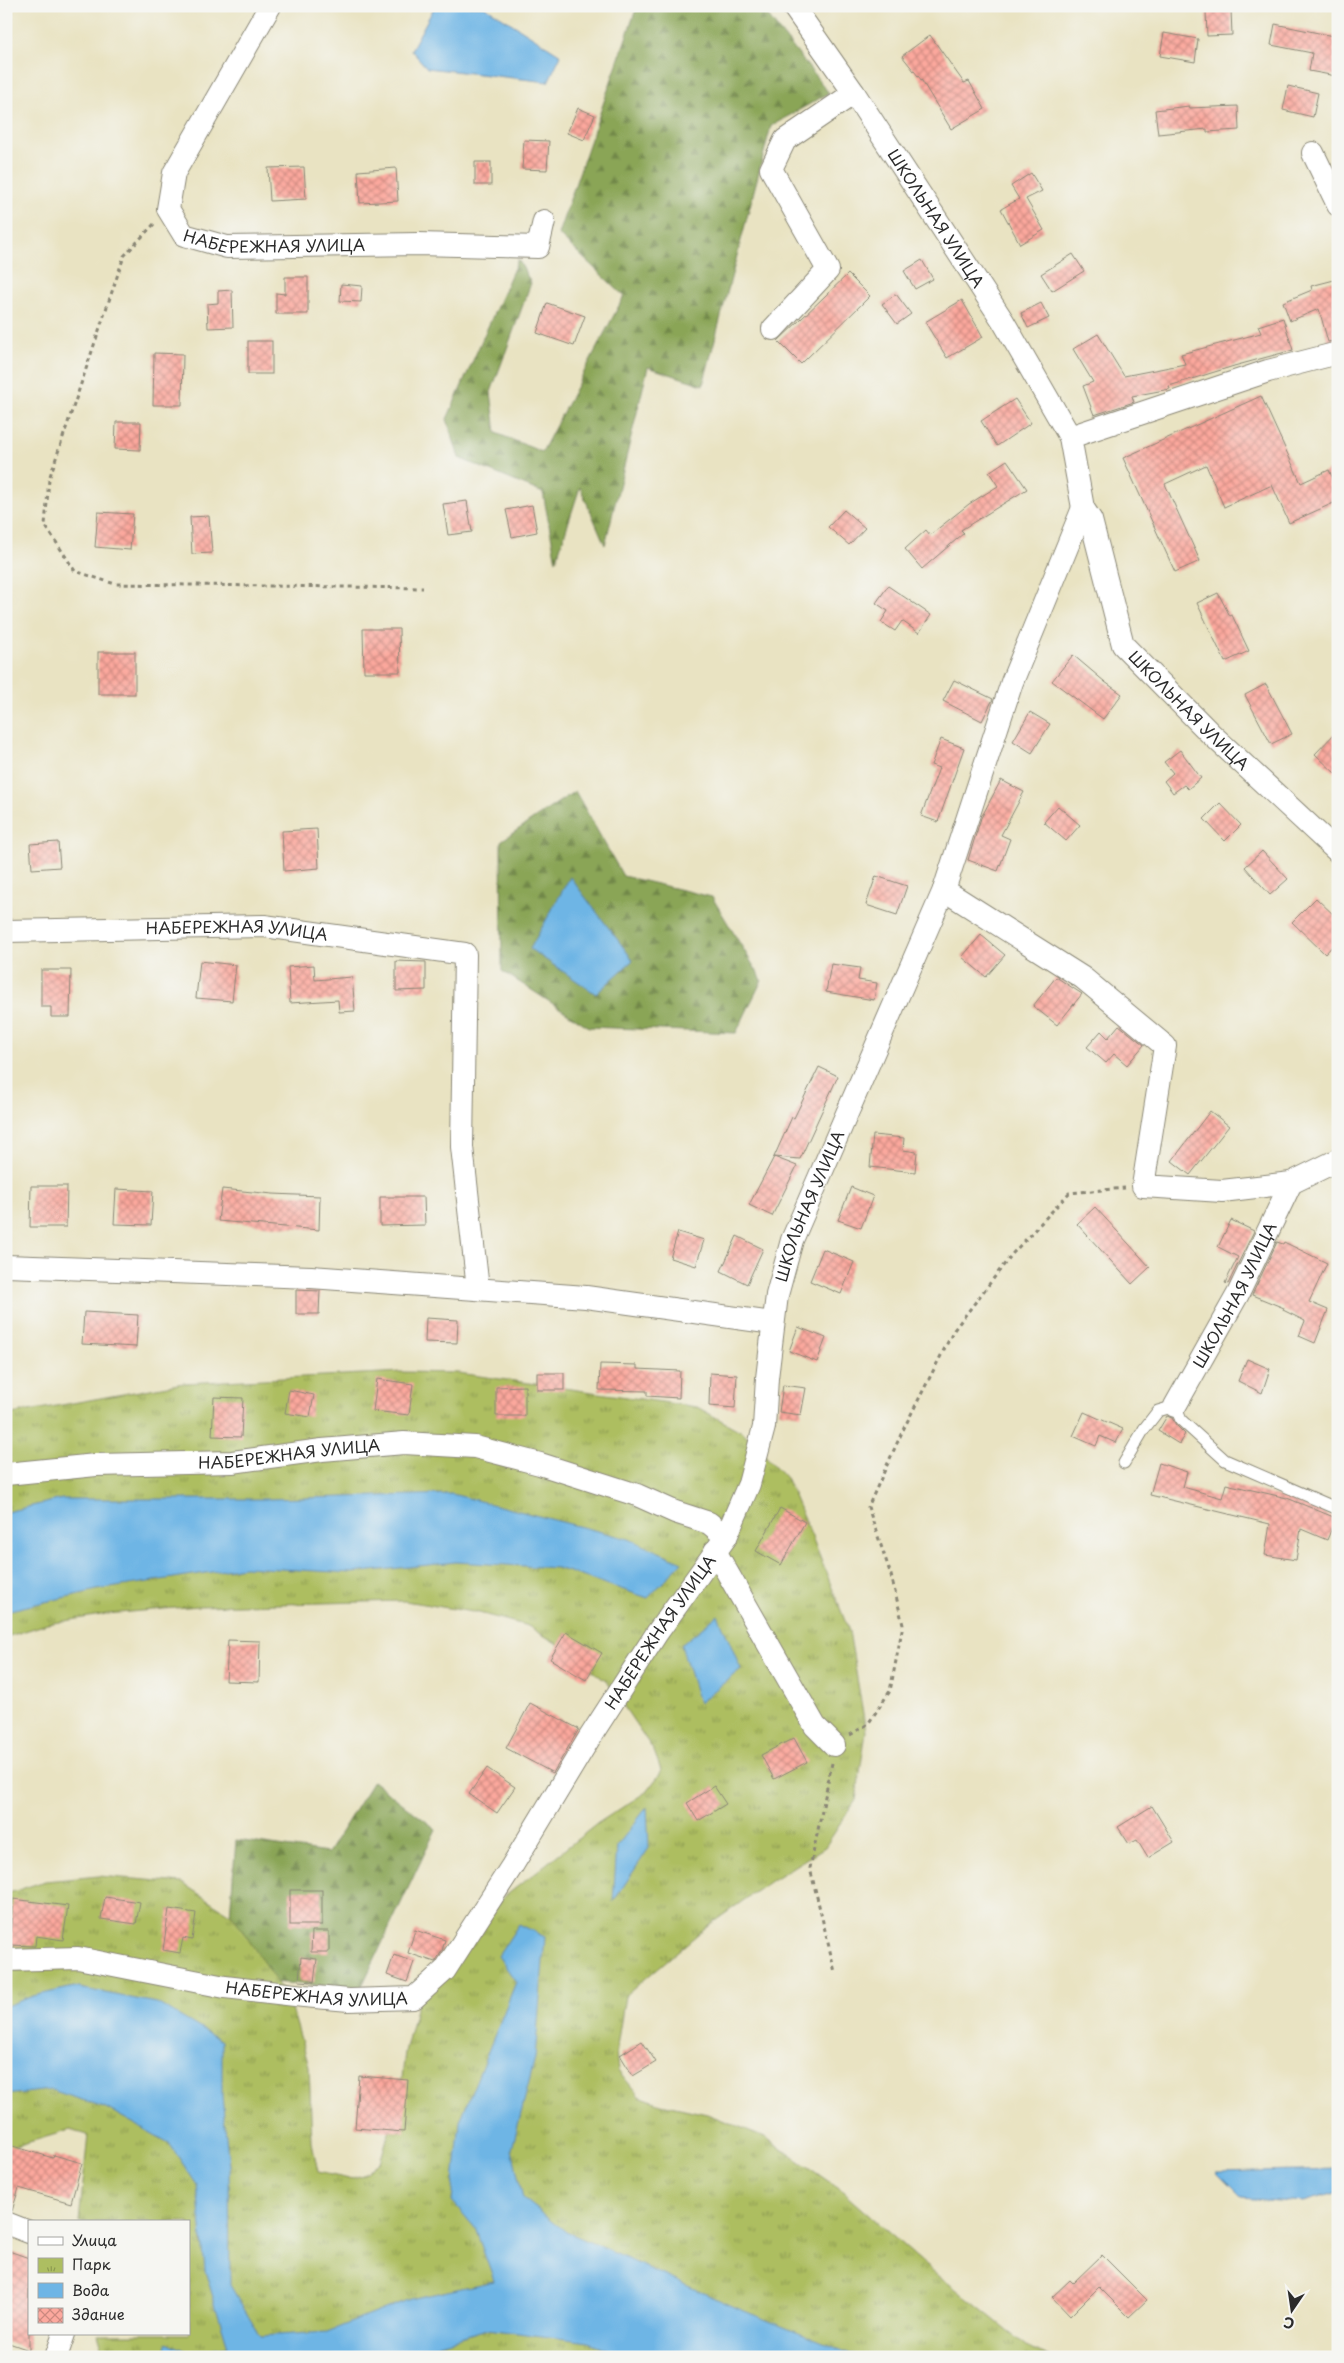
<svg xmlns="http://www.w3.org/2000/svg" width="1344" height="2363" font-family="'Playpen Sans',sans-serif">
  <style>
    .forest { fill: url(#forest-firs); stroke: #5a6841 }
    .park { fill: url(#park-tufts); stroke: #6c7446 }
    .water { fill: #6eb5e5; stroke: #4c7088 }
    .building { fill: url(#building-cross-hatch) }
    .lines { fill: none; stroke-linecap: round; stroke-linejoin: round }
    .service-casing { stroke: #8a8776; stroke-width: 13 }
    .minor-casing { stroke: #8a8776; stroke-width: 24 }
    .path { stroke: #8a8776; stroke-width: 3; stroke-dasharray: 4 4; stroke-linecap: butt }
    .service { stroke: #fff; stroke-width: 11 }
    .minor { stroke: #fff; stroke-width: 22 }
    .labels { text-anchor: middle; stroke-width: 4.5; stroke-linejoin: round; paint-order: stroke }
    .street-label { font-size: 16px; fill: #2b2b2b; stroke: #f6f6f2 }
  </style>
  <defs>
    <pattern id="forest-firs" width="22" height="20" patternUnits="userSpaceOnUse" patternTransform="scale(1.25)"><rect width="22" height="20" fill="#8aa557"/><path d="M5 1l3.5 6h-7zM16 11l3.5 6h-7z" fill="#718748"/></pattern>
    <pattern id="park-tufts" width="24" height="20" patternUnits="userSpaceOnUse" patternTransform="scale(1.25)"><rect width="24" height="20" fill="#adbe61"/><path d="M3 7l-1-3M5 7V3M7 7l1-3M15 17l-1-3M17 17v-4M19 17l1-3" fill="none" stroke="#8d9b50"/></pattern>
    <pattern id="building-cross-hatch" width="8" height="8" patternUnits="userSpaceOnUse" patternTransform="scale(1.25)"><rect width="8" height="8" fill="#fca89d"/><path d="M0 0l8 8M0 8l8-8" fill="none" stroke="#cc8980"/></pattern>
  </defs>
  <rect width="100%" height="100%" fill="#f6f6f2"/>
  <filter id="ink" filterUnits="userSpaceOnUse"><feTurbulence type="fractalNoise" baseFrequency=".02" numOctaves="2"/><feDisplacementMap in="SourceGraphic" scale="10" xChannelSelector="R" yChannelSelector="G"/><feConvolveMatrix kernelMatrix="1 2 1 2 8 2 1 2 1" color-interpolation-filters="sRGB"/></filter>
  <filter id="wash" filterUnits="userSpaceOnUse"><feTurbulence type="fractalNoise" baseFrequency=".0096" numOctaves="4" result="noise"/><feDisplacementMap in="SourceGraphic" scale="20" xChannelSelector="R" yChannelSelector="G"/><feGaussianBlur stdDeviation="1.12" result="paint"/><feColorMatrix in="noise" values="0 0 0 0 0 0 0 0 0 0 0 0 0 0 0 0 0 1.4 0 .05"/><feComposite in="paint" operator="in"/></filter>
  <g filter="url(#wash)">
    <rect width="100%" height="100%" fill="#e9e3c2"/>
    <g class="forest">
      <path d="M643,6H760L829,93L771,126L703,385L648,367L605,545L580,487L556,561L543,493L459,458L447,419L518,259L531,283L491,392L496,433L542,452L624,296L558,234L635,12Z"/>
      <path d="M575,791L623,876L712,897L762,980L736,1033L589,1027L502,971L501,841Z"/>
      <path d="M373,1781L436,1829L361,1988L225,1979L236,1840L328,1853Z"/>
    </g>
    <path class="park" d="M402,1372L458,1373L697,1407L744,1433L786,1478L812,1537L849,1631L866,1731L856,1800L825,1847L772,1880L705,1928L625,1996L616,2052L618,2070L639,2096L661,2104L707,2114L765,2137L838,2188L923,2263L1032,2350L1049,2357H104L97,2334H189V2222H79L88,2135L70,2130L19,2145L6,2151V1894L45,1881L99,1876L182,1883L233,1916L290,2003L309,2066L312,2142L318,2172L349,2179L363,2175L380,2162L400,2095L405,2052L419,1997L438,1956L489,1909L598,1823L646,1792L660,1774L661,1770L654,1751L608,1683L561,1646L528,1626L479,1613L405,1601L198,1606L107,1614L47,1624L6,1637V1415L184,1383Z"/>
    <g class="water">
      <path d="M435,6H484L561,55L548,82L427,68L411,50Z"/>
      <path d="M570,877L633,960L596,994L530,949Z"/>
      <path d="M452,1494L629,1539L682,1562L648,1598L557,1568L456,1562L353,1573L244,1567L97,1590L6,1611V1512L62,1499H268Z"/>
      <path d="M718,1615L741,1669L699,1703L681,1645Z"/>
      <path d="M647,1807L649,1848L613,1902L617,1846Z"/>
      <path d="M519,1924L545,1937L535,2058L512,2149L523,2198L565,2231L737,2308L858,2357H626L589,2342L487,2329L420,2349L406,2357H165L167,2342L189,2352L228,2346L205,2271L197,2185L169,2143L104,2107L51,2090L6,2095V2006L33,1996L74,1987L157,2003L222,2041V2096L229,2166L230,2285L260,2336L327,2332L410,2299L494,2281L475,2228L452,2201L460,2121L516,1982L498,1956Z"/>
      <path d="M1338,2169V2192L1304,2202L1241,2197L1216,2172Z"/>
    </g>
    <g id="blocks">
      <g class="building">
        <path d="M1231,10L1232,35L1207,36L1206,11Z"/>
        <path d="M1275,24L1338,37L1336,76L1309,71L1312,53L1271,45Z"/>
        <path d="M1164,33L1198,39L1195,62L1160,56Z"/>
        <path d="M930,35L964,83L969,81L985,109L951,129L922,81L902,56Z"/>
        <path d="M1288,86L1318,93L1313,117L1283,110Z"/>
        <path d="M1189,106V108L1238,106L1239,130L1207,132V129L1158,134L1155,110Z"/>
        <path d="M578,108L595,115L584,140L567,133Z"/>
        <path d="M524,140L549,141L547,170L522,169Z"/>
        <rect x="475" y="162" width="16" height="23"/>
        <path d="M304,167L306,199L270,201L268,168Z"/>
        <path d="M396,168L398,201L360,203L358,171Z"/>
        <path d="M1031,173L1042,191L1026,199L1044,230L1020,244L1001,209L1019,199L1011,186Z"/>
        <path d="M1073,254L1084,271L1052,291L1041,274Z"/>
        <path d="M922,260L933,279L915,289L904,271Z"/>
        <path d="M848,274L870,296L801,364L778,341Z"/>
        <path d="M285,277H308V314H276V293L285,294Z"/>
        <path d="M1338,279V340L1328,342L1319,309L1290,321L1283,302L1312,290L1311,286Z"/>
        <path d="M341,284L362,286L361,302L340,301Z"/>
        <path d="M232,290L233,327L208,328L207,304L218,303V291Z"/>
        <path d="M896,294L911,314L897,324L882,304Z"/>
        <path d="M962,300L983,337L947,358L925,322Z"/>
        <path d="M547,303L585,316L574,346L537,333Z"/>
        <path d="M1041,303L1049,318L1028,328L1021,313Z"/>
        <path d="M1283,318L1293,350L1234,366L1169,386L1170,389L1132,396L1134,402L1094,415L1083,386L1093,382L1073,349L1098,334L1124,376L1185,364L1181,354L1261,333L1258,326Z"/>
        <rect x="248" y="341" width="24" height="33"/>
        <path d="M154,353L183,354L182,405H153Z"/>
        <path d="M1261,396L1301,483L1329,470L1338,489V501L1289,523L1272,485L1224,507L1206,465L1165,484L1200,561L1175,572L1123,458Z"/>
        <path d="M1015,399L1031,423L997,446L981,421Z"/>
        <path d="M116,422H141L140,450L115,449Z"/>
        <path d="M1007,460L1027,489L961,530L964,533L922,569L905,549L926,530L930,535L969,504L998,486L989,472Z"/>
        <path d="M467,501L472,532L448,535L443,504Z"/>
        <path d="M532,505L537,532L512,537L506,510Z"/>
        <path d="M844,510L865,528L849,545L828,527Z"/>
        <path d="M98,512L133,514L130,550L95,547Z"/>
        <path d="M209,516L212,553L192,554L190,517Z"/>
        <path d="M888,586L931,615L919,633L902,621L895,631L881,622L888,611L876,603Z"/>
        <path d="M1218,593L1230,616L1232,615L1249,651L1225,662L1197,603Z"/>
        <path d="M363,629H399L400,672H364Z"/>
        <rect x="98" y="652" width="37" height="42"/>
        <path d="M1073,655L1105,682L1122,694L1103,719L1052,681Z"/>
        <path d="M954,680L993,699L982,721L943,701Z"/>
        <path d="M1266,684L1292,734L1271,744L1245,695Z"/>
        <path d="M1030,712L1050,724L1032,753L1013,741Z"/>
        <path d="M1338,730V776L1315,754Z"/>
        <path d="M941,739L964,748L938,822L921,816L939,768L931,765Z"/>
        <path d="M1180,750L1201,778L1188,789L1184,785L1173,793L1164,781L1173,773L1164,762Z"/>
        <path d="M1001,780L1024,792L1001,835L1010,839L998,871L968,860L981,818Z"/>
        <path d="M1220,803L1241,825L1225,841L1204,819Z"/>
        <path d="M1058,806L1080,825L1066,841L1044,822Z"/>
        <path d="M317,829L319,868L284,871L282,831Z"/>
        <path d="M58,842L60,867L32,869L30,844Z"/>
        <path d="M1262,851L1288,879L1270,895L1245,867Z"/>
        <path d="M876,876L907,886L897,915L866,905Z"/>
        <path d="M1316,898L1338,919V940L1325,954L1292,922Z"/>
        <path d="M981,935L1005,955L986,977L962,957Z"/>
        <path d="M200,961L236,965L232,1001L196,998Z"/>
        <path d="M396,961L426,962V990L396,991Z"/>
        <path d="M831,964L860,968L858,980L877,983L874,1000L826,992Z"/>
        <path d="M314,965L315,980L352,977L355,1011L339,1012L338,1000L290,1003L288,967Z"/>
        <path d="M41,970H71L70,1017H51V1007H41Z"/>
        <path d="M1056,977L1082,994L1057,1025L1033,1006Z"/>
        <path d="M1119,1025L1144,1045L1127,1065L1114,1054L1106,1063L1087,1047L1101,1031L1108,1038Z"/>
        <path d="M819,1067L838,1076L800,1159L774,1157L792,1117L794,1118Z"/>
        <path d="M1210,1111L1229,1126L1190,1175L1172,1161Z"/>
        <path d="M873,1135L904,1138L903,1150L917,1152L915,1172L870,1167Z"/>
        <path d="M774,1157L797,1166L772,1216L749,1205Z"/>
        <path d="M31,1186H67L66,1227H30Z"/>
        <path d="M851,1187L873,1196L861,1228L838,1220Z"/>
        <path d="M116,1189L153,1191L151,1225L114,1224Z"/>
        <path d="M222,1189L273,1194L320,1196L319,1230L218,1221Z"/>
        <path d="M380,1197H424L425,1225L380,1226Z"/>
        <path d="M1095,1207L1150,1267L1132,1284L1077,1224Z"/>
        <path d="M1231,1220L1254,1231L1228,1284L1225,1283L1238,1257L1218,1247Z"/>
        <path d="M678,1232L704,1240L696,1266L670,1258Z"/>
        <path d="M737,1236L763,1249L747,1284L721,1271Z"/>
        <path d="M1277,1242L1283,1244L1284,1242L1327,1263L1309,1302L1328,1310L1315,1343L1299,1336L1305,1321L1283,1310L1284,1308L1252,1295Z"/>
        <path d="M823,1249L854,1262L841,1294L810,1281Z"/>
        <path d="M296,1290L320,1291L319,1314H296Z"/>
        <path d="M84,1312L138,1315L136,1347L82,1344Z"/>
        <path d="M426,1318L458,1320L457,1343L425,1342Z"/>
        <path d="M798,1327L826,1338L817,1362L789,1351Z"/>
        <path d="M1247,1359L1270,1369L1262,1393L1238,1381Z"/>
        <path d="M600,1364L637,1365V1369L680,1371L679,1398L647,1396V1391L599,1390Z"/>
        <rect x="537" y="1373" width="27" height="17"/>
        <path d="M710,1373L737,1375L735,1408L709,1406Z"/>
        <path d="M377,1379L413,1384L409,1415L373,1411Z"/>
        <path d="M783,1385L806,1388L801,1415L779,1412Z"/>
        <path d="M525,1386V1416H496V1387Z"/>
        <path d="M289,1390L314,1395L310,1417L285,1413Z"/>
        <path d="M214,1397L243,1398L241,1437L212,1436Z"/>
        <path d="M1084,1412L1123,1429L1116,1443L1100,1436L1096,1446L1073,1436Z"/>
        <path d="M1167,1416L1172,1418L1176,1425L1185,1434L1179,1444L1158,1431Z"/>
        <path d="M1159,1463L1187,1472L1183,1487L1222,1498L1226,1484L1287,1498L1336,1518L1327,1540L1301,1529L1296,1560L1265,1555L1270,1524L1150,1495Z"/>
        <path d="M780,1508L805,1522L781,1565L756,1551Z"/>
        <path d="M566,1632L602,1653L586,1680L550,1659Z"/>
        <path d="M228,1640L260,1641L259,1682L226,1681Z"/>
        <path d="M530,1703L579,1729L553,1773L506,1748Z"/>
        <path d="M794,1738L807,1762L774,1779L761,1755Z"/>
        <path d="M487,1768L515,1787L497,1813L469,1794Z"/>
        <path d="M714,1786L726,1804L698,1821L687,1803Z"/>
        <path d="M1152,1806L1174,1842L1148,1858L1137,1840L1129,1844L1118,1827Z"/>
        <rect x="290" y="1890" width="32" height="35"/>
        <path d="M105,1897L140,1902L136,1924L101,1919Z"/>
        <path d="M13,1899L68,1906L63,1940L36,1936L35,1946L9,1945Z"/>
        <path d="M169,1909L196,1913L192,1940L183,1938L180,1953L163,1950Z"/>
        <path d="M415,1930L445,1940L442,1951L435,1962L408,1953Z"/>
        <path d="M312,1931H329V1952H311Z"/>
        <path d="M394,1955L414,1962L407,1982L387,1975Z"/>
        <path d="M301,1957L317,1959L314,1982L299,1981Z"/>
        <path d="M642,2041L656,2062L633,2076L620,2055Z"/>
        <path d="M359,2076L408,2080L404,2132L355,2128Z"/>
        <path d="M6,2144L53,2158L54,2155L82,2163L71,2203L19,2188L12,2211L6,2210Z"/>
        <path d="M6,2250L29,2258V2350L6,2342Z"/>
        <path d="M1102,2255L1147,2300L1129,2317L1099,2287L1070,2316L1052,2297L1070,2280L1073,2283Z"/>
      </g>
    </g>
  </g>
  <g filter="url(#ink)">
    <use href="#blocks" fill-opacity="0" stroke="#8a8776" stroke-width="1"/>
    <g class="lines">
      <g class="service-casing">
        <path id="service" d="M1124,1463L1144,1429L1158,1411L1175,1406L1181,1420L1225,1460L1338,1509"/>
      </g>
      <g class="minor-casing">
        <g id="minor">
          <path id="s1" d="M270,6L174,173L168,209L184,235L227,247L418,244L538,247L544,221"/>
          <path id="s2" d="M793,6L854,93L1003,321L1070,437L1083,508L1091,520L1123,645L1210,733L1338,852"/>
          <path d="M1313,153L1338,205"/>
          <path d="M773,329L828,270L771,169L785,140L854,93"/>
          <path d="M1070,437L1268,371L1338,353"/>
          <path d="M944,890L1083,978L1165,1046L1143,1186L1222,1191L1291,1183L1338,1160"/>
          <path id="s3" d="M6,931L264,926L465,954L462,1147L478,1289"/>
          <path d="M6,1266L311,1277L586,1297L773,1323"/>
          <path id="s4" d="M1175,1406L1238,1294L1291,1183"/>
          <path id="s5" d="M6,1474L96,1465L232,1462L322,1450L404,1443L475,1447L540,1464L637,1495L675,1512L709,1523L726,1537"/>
          <path d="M715,1551L815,1726L834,1745"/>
          <path id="s6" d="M6,1960L78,1958L225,1987L304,1996L349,2000L414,1998L445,1970L512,1866L590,1737L657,1633L726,1537L749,1484L764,1427L767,1378L777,1295L792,1240L944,890L1012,682L1083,508"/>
          <path d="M6,2223L29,2232"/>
          <path d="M56,2357L64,2334"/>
        </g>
      </g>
      <g class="path">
        <path d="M154,224L124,256L49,479L45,525L75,571L115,584L423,588"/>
        <path d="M850,1735L868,1724L890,1691L903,1625L891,1575L868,1507L903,1430L954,1330L1013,1253L1069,1193L1125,1188"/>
        <path d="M832,1763L810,1868L835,1972"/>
      </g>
      <use href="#service" class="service"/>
      <use href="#minor" class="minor"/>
    </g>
  </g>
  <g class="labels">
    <g class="street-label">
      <text dy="6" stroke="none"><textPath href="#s2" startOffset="256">ШКОЛЬНАЯ УЛИЦА</textPath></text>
      <text dy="6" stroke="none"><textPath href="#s1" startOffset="351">НАБЕРЕЖНАЯ УЛИЦА</textPath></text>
      <text dy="6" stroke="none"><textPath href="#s2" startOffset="821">ШКОЛЬНАЯ УЛИЦА</textPath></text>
      <text dy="6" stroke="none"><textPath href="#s3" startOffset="231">НАБЕРЕЖНАЯ УЛИЦА</textPath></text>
      <text dy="6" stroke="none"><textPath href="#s6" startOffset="1314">ШКОЛЬНАЯ УЛИЦА</textPath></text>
      <text dy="6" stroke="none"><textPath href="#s4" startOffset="126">ШКОЛЬНАЯ УЛИЦА</textPath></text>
      <text dy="6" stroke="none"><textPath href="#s5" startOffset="284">НАБЕРЕЖНАЯ УЛИЦА</textPath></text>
      <text dy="6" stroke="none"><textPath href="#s6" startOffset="854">НАБЕРЕЖНАЯ УЛИЦА</textPath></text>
      <text dy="6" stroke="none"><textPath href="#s6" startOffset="314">НАБЕРЕЖНАЯ УЛИЦА</textPath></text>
    </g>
  </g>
  <rect width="1344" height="2363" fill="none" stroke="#f6f6f2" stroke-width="25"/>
  <rect x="28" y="2220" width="162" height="115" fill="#f6f6f2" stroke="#a5a5a2"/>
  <rect x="38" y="2237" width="25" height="8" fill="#ffffff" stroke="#a5a5a2"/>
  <text x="72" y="2246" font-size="15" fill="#2b2b2b">Улица</text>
  <rect x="38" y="2258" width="25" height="15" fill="url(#park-tufts)" stroke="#a5a5a2"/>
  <text x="72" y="2270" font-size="15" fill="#2b2b2b">Парк</text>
  <rect x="38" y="2283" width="25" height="15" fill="#6eb5e5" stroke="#a5a5a2"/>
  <text x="72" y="2296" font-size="15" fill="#2b2b2b">Вода</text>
  <rect x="38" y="2308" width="25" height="15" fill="url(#building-cross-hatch)" stroke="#a5a5a2"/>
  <text x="72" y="2320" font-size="15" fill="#2b2b2b">Здание</text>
  <g transform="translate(1292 2310) rotate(193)" stroke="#f6f6f2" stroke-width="4" paint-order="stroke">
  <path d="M0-4L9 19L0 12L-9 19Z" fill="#2b2b2b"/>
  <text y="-8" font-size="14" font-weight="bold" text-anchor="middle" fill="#2b2b2b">С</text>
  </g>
</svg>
